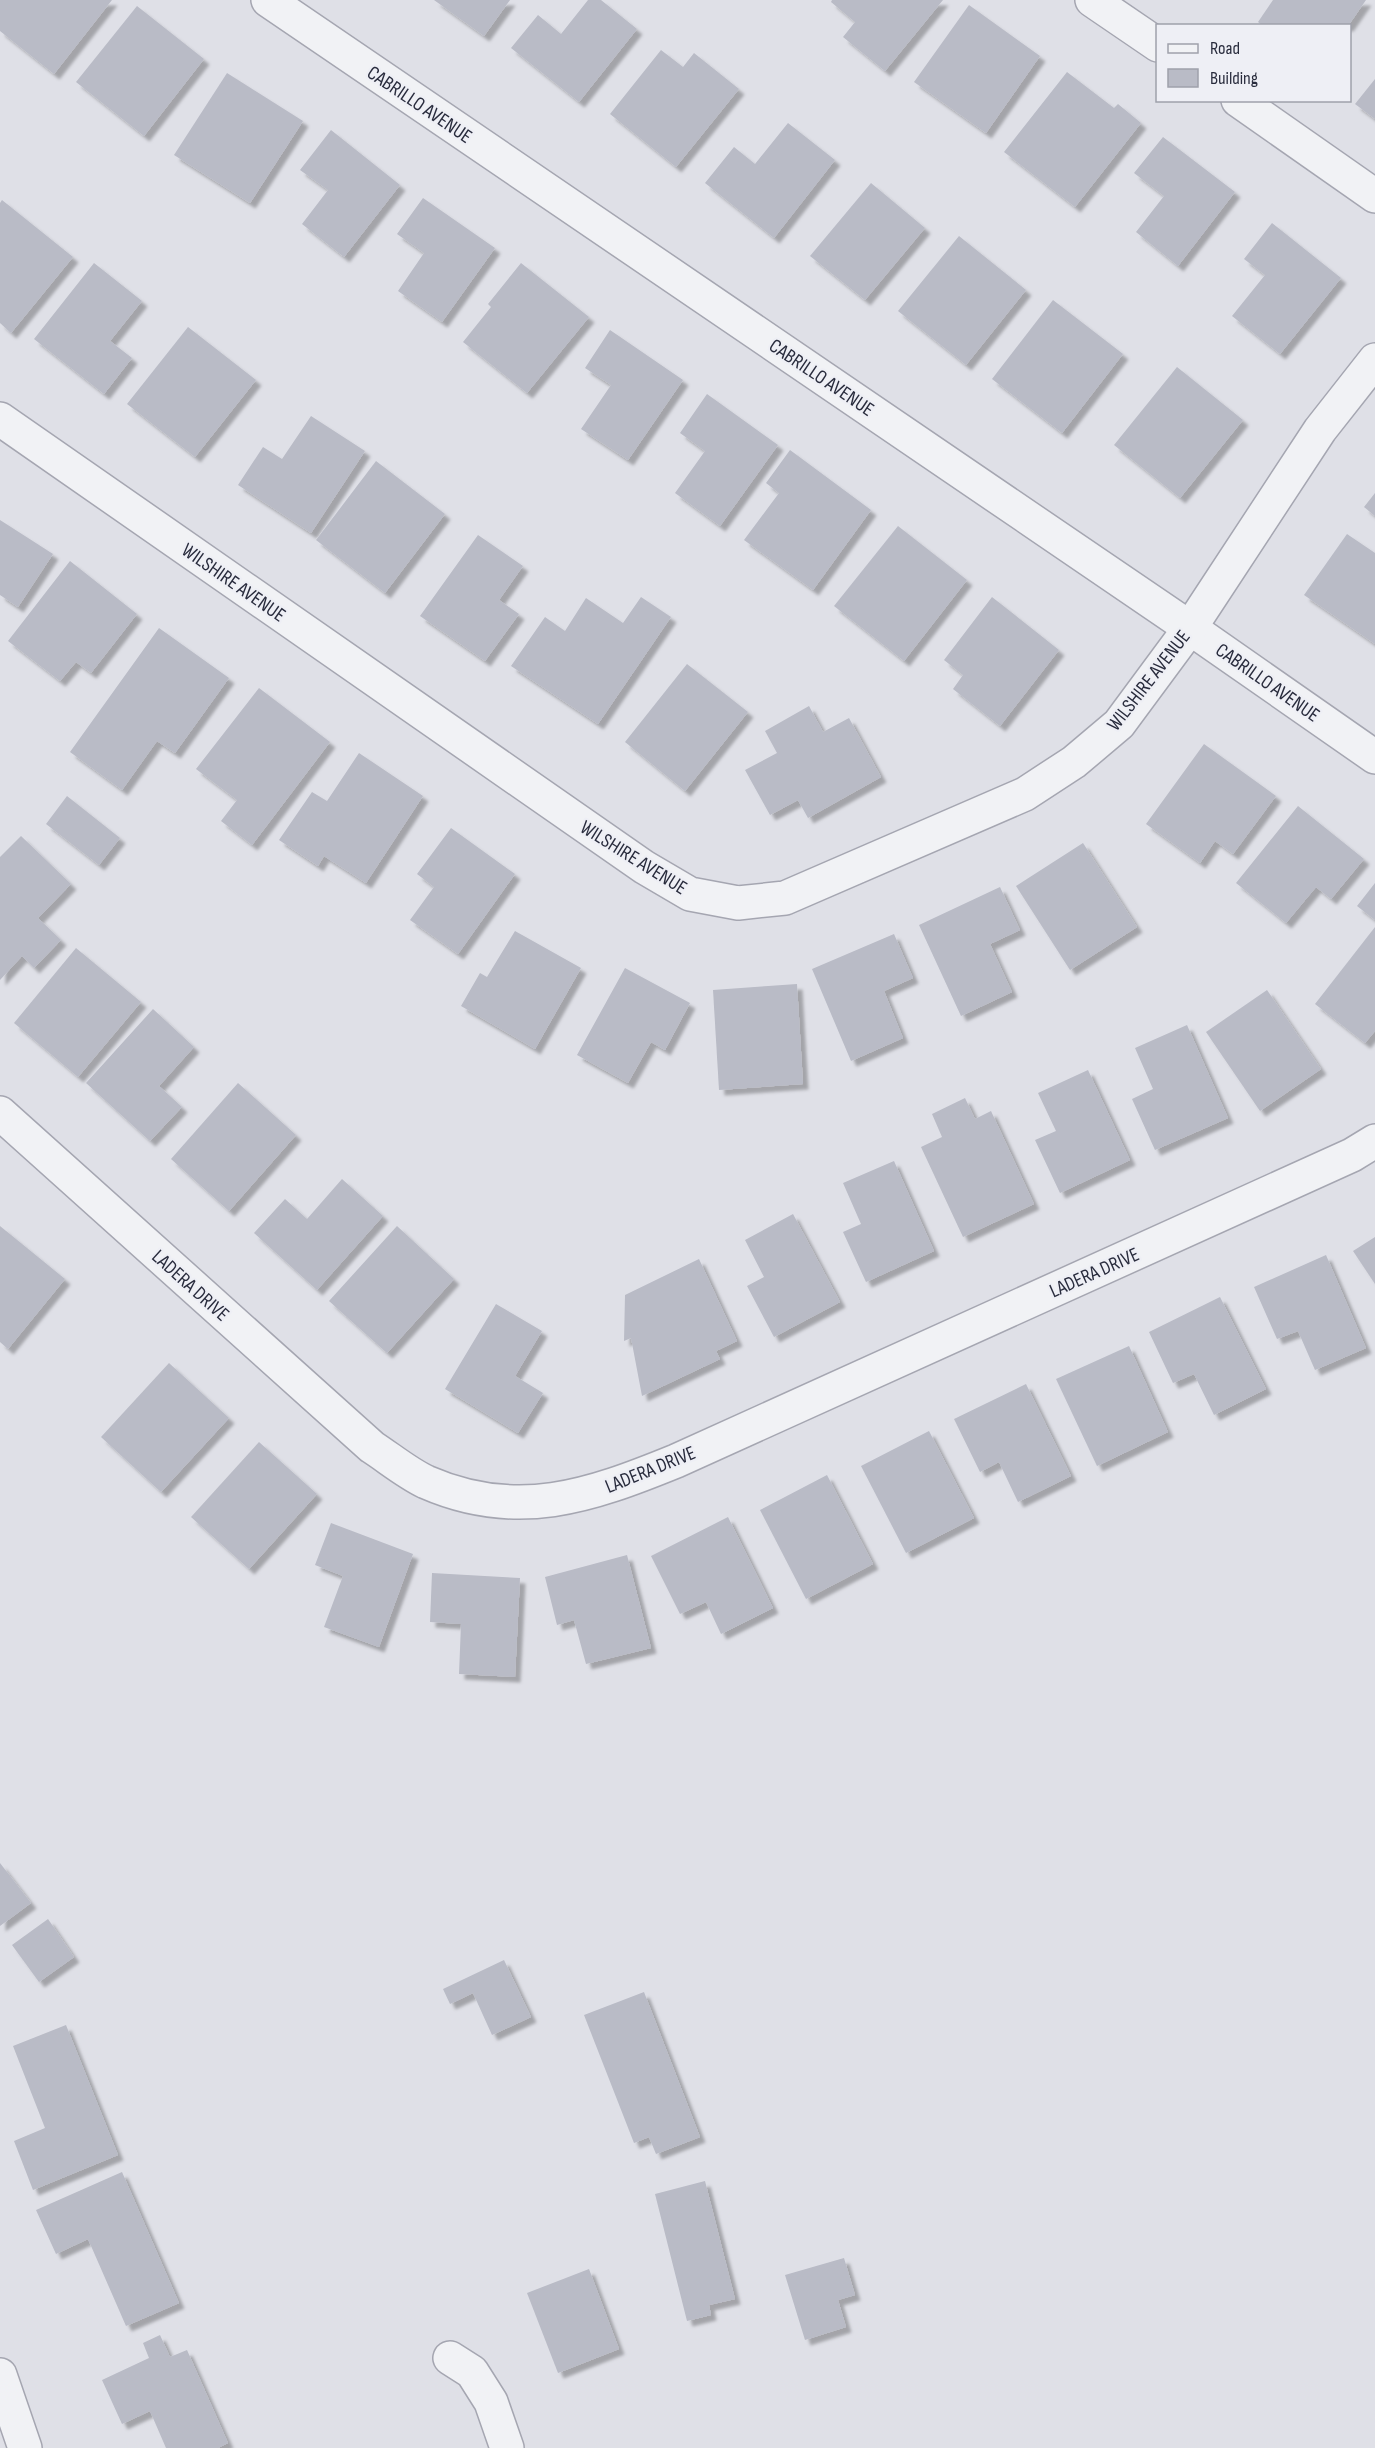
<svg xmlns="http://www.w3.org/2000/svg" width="1375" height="2448" font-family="'Sofia Sans Condensed',sans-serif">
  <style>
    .building { fill: #b9bbc6; filter: url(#shadow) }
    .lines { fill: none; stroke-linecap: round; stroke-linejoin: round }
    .street-casing { stroke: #a5a6b1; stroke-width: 36 }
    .street { stroke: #f1f2f5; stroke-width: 33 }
    .labels { text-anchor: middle; stroke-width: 4.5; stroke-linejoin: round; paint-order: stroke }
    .street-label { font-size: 20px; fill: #292c3d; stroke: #eeeff5 }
  </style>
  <defs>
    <filter id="shadow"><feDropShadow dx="5.5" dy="5.5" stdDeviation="1.5" flood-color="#0004"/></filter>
  </defs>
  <rect width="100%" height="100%" fill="#dfe0e7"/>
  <g class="building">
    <path d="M0,0H112L54,74L0,31Z"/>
    <path d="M434,0H510L484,36Z"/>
    <path d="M588,0H601L637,29L579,102L511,48L538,15L561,34Z"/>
    <path d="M832,0H943L885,71L843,37L855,22L831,2Z"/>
    <path d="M1273,0H1366L1348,26H1263L1258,22Z"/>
    <path d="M969,5L1040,56L986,133L914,82Z"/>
    <path d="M137,6L204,59L144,136L76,82Z"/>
    <path d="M661,50L683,67L694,53L739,89L676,167L610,114Z"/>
    <path d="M1067,72L1114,108L1118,104L1141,123L1075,207L1004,152Z"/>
    <path d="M227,73L303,121L250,203L174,155Z"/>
    <path d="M1375,79V119L1355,104Z"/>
    <path d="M788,123L835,160L774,238L705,183L734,147L755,164Z"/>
    <path d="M331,130L400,185L344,257L302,224L328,190L300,170Z"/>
    <path d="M1163,137L1235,192L1178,266L1136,232L1164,196L1134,173Z"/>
    <path d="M871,183L925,228L865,300L810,256Z"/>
    <path d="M423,198L495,248L442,322L398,291L424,253L397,234Z"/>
    <path d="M2,200L73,257L11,333L0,323V203Z"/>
    <path d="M1272,223L1341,278L1280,354L1232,316L1265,275L1244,259Z"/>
    <path d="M959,236L1026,290L966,365L898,311Z"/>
    <path d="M94,263L142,301L110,341L132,358L104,394L34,339Z"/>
    <path d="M521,263L589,317L527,393L463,342L491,307L488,304Z"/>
    <path d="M1053,300L1123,354L1062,433L992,379Z"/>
    <path d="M188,327L256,380L195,457L127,404Z"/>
    <path d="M610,330L683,380L628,460L581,429L611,385L585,368Z"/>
    <path d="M1177,367L1243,420L1180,498L1114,445Z"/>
    <path d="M707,394L778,445L720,526L675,493L705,451L680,433Z"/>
    <path d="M311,416L365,451L311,533L238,485L263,447L282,459Z"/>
    <path d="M790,450L871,510L813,590L744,540L779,493L766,483Z"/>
    <path d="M376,461L445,514L385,593L316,540Z"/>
    <path d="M1375,493V516L1364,507Z"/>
    <path d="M0,520L53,554L18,607L0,595Z"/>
    <path d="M898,526L967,580L904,661L834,606Z"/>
    <path d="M1347,534L1375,553V644L1304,595Z"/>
    <path d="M478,535L523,566L499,600L519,614L485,661L420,616Z"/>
    <path d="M70,561L137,614L91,673L76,662L60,681L8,641Z"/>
    <path d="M641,597L671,617L598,724L511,666L545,617L565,631L586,598L623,623Z"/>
    <path d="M992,597L1059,650L1000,726L953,689L963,675L944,660Z"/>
    <path d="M159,628L229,678L175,753L157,741L122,790L70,752Z"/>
    <path d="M687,664L748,712L685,791L625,742Z"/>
    <path d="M259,688L330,742L252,845L221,821L237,800L196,769Z"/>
    <path d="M809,706L823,732L849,718L881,777L808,818L798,800L770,815L745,770L777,753L765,731Z"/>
    <path d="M1204,744L1276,796L1233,854L1215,841L1200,863L1146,824Z"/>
    <path d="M359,753L423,796L366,883L324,856L318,866L279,840L312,792L327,801Z"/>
    <path d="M67,796L120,838L99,865L46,824Z"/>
    <path d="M1298,806L1364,859L1331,899L1316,887L1286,923L1236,883Z"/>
    <path d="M451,828L515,874L458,954L410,920L434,887L417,874Z"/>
    <path d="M21,836L71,884L38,918L61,940L34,968L22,956L0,980V857Z"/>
    <path d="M1083,843L1137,927L1070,970L1016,886Z"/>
    <path d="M1375,883V920L1357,906Z"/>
    <path d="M1000,887L1020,930L990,944L1012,992L961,1016L919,925Z"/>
    <path d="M1375,927V1031L1365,1043L1315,1004Z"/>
    <path d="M515,931L581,968L535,1049L461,1006L480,973L487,977Z"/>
    <path d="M894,934L913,978L884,991L903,1038L851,1061L812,969Z"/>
    <path d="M76,948L141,1002L78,1077L14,1023Z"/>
    <path d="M625,968L690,1003L665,1050L651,1042L628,1083L577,1055Z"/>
    <path d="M797,984L803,1084L719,1090L713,990Z"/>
    <path d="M1267,990L1321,1069L1260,1111L1206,1032Z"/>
    <path d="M153,1009L194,1047L159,1086L182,1107L150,1141L86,1083Z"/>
    <path d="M1187,1025L1228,1118L1155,1150L1132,1099L1153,1089L1135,1048Z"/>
    <path d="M1088,1070L1130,1160L1060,1193L1035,1140L1056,1131L1038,1093Z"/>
    <path d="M238,1083L296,1135L229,1211L171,1159Z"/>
    <path d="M965,1098L975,1119L991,1111L1034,1204L963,1237L921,1147L942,1137L932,1114Z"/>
    <path d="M894,1161L934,1251L866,1282L843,1232L861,1224L843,1183Z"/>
    <path d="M342,1179L383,1216L317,1290L254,1233L285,1199L307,1219Z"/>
    <path d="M793,1214L840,1302L774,1337L747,1286L764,1277L745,1240Z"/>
    <path d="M0,1226L65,1279L8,1349L0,1342Z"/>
    <path d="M397,1226L454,1279L387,1353L329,1301Z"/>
    <path d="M1375,1237V1284L1353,1251Z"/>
    <path d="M1326,1255L1366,1348L1315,1370L1298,1331L1277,1339L1254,1287Z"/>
    <path d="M699,1259L737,1341L716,1351L720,1359L642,1396L631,1338L624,1341L625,1295Z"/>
    <path d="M1220,1297L1266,1389L1214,1415L1194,1374L1173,1383L1149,1332Z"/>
    <path d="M496,1304L542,1331L515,1376L543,1393L518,1433L445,1389Z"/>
    <path d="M1129,1346L1168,1432L1097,1466L1056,1379Z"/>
    <path d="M169,1363L229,1418L161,1492L101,1437Z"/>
    <path d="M1026,1384L1071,1476L1018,1502L999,1462L980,1472L954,1419Z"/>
    <path d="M929,1431L974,1518L906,1553L861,1466Z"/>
    <path d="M259,1442L317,1494L249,1569L191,1517Z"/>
    <path d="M827,1475L873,1564L806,1599L760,1510Z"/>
    <path d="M728,1517L773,1608L721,1634L706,1602L680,1614L651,1556Z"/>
    <path d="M331,1523L413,1554L379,1647L324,1627L343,1576L315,1565Z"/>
    <path d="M627,1555L651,1648L586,1664L574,1620L557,1625L545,1577Z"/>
    <path d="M432,1573L520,1578L515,1677L459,1674L461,1624L430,1622Z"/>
    <path d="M0,1863L31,1903L0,1926Z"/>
    <path d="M48,1919L74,1957L39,1982L12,1945Z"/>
    <path d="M504,1960L531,2017L492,2035L473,1993L450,2004L443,1989Z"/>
    <path d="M644,1992L700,2137L656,2154L649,2137L634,2143L584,2015Z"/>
    <path d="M66,2025L118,2155L33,2190L14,2141L45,2128L13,2046Z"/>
    <path d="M122,2172L179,2303L126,2326L88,2239L56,2254L36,2210Z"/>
    <path d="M705,2181L735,2299L709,2305L711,2315L687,2321L655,2194Z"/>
    <path d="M844,2258L855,2295L838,2300L846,2327L805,2340L785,2275Z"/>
    <path d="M589,2269L619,2349L558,2373L527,2293Z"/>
    <path d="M160,2335L170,2357L187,2350L228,2443L218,2448H166L150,2411L122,2424L102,2380L149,2358L143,2343Z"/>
  </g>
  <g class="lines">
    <g class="street-casing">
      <g id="street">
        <path d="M268,0L1190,628L1375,757"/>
        <path d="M1092,0L1158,45"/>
        <path d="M1238,100L1375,196"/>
        <path d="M0,419L644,867L690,894L738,903L785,898L1025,794L1074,762L1119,724L1190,628L1320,430L1375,360"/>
        <path d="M0,1113L372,1447C389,1458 407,1473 426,1482C517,1522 590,1496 676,1461L1352,1155L1375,1141"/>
        <path d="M450,2358L472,2372L491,2402L507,2448"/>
        <path d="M0,2375L25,2448"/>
      </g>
    </g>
    <use href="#street" class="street"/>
  </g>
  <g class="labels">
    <g class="street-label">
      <text transform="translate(420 104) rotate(34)" y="7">CABRILLO AVENUE</text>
      <text transform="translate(822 377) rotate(34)" y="7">CABRILLO AVENUE</text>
      <text transform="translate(234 582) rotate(35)" y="7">WILSHIRE AVENUE</text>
      <text transform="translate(1148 680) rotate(-52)" y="7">WILSHIRE AVENUE</text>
      <text transform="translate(1268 682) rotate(35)" y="7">CABRILLO AVENUE</text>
      <text transform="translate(634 857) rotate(32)" y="7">WILSHIRE AVENUE</text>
      <text transform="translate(1094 1272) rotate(-24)" y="7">LADERA DRIVE</text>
      <text transform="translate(191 1285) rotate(42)" y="7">LADERA DRIVE</text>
      <text transform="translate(650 1469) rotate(-22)" y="7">LADERA DRIVE</text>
    </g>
  </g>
  <rect x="1156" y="24" width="195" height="78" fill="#eeeff5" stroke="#9fa1ab" stroke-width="1.5"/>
  <rect x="1168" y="44" width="30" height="9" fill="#f1f2f5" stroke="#9fa1ab" stroke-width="1.5"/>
  <text x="1210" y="54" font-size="18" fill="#292c3d">Road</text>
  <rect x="1168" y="69" width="30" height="18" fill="#b9bbc6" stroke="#9fa1ab" stroke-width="1.5"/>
  <text x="1210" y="84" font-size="18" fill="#292c3d">Building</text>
</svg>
